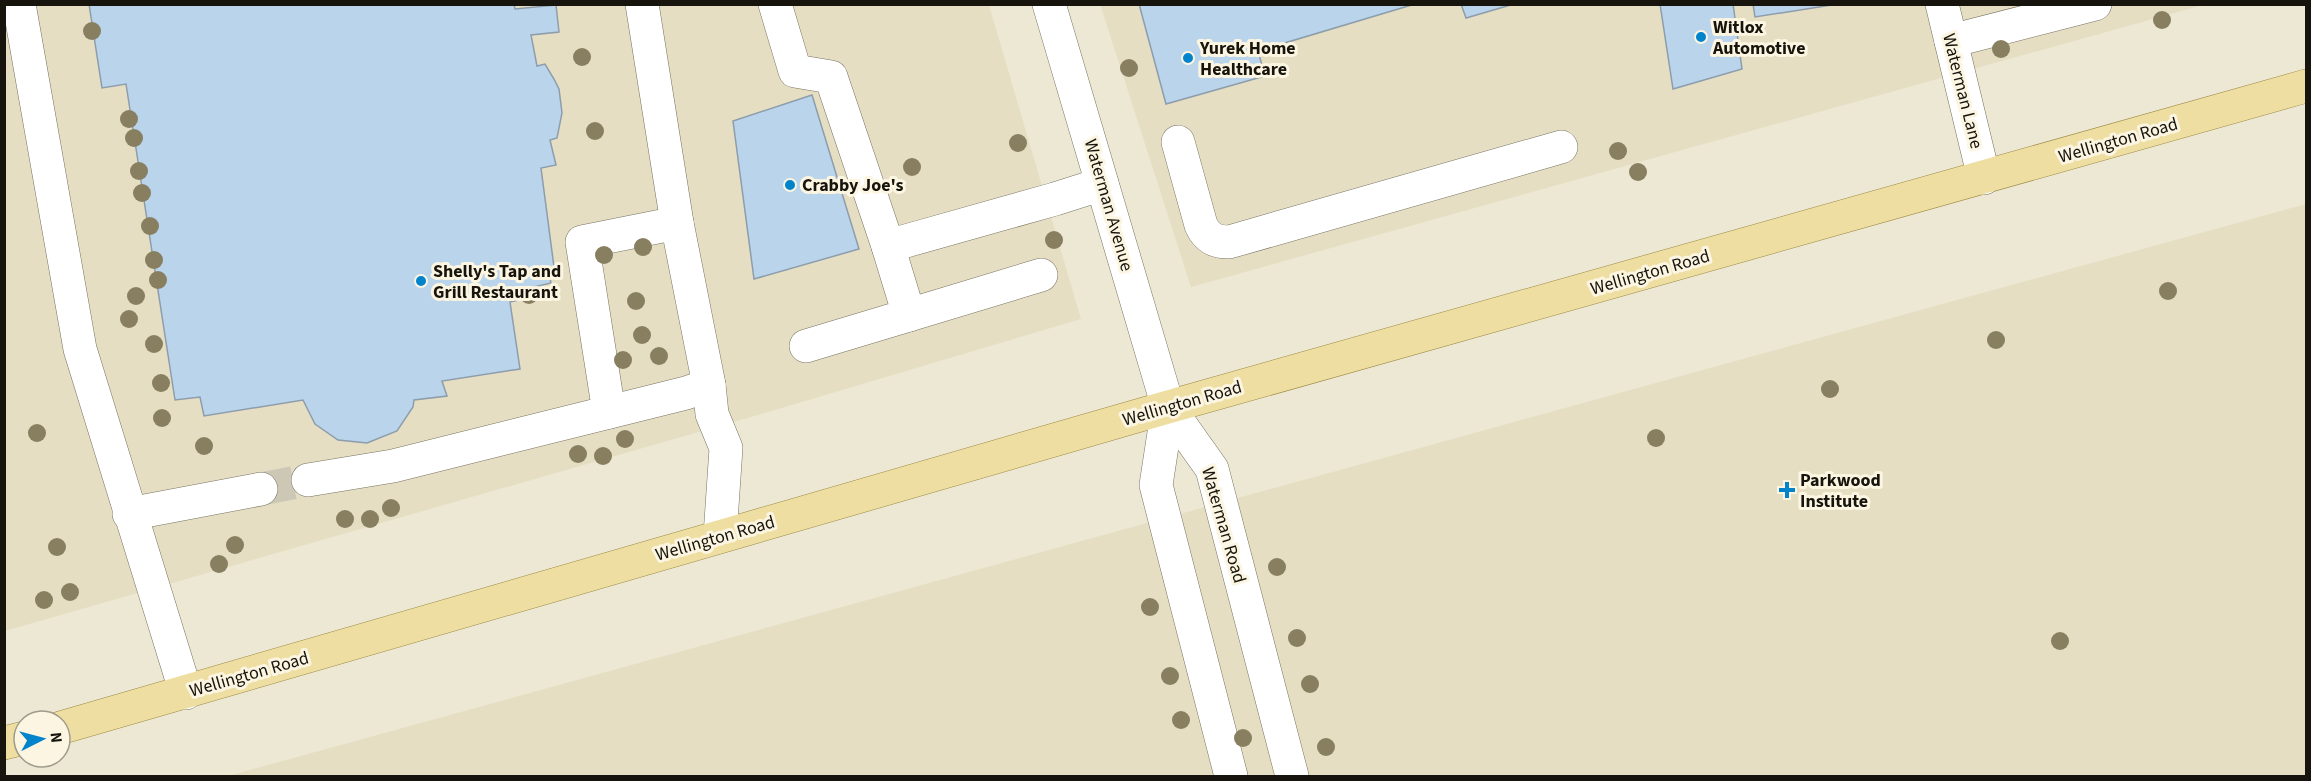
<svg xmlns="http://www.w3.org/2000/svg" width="2311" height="781" font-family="'Source Sans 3',sans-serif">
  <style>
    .built { fill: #e5dec3 }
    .building { fill: #b9d4eb; stroke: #8d9dab; stroke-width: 1.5 }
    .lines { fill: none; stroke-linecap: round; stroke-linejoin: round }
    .minor-tunnel { stroke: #cdc8b6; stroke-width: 33; stroke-dasharray: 33 16; stroke-linecap: butt }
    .minor-casing { stroke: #777361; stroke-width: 34 }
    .major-casing { stroke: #9b8945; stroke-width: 34 }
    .minor { stroke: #fff; stroke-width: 33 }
    .major { stroke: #eedea1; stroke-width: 33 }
    .tree { fill: #877f5f }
    .poi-dot { fill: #0184cc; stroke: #fbf5e1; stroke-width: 2 }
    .labels { text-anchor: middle; stroke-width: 6; stroke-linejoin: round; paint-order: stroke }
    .poi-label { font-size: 18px; font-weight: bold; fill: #16140d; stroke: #fbf5e1; text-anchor: start }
    .street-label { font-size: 18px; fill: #16140d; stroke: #fbf5e1 }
  </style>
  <rect width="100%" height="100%" fill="#ede8d4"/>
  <g class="built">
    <path d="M1100,4L2203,5L1191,287Z"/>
    <path d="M5,5H989L1081,319L775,410L5,631Z"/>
    <path d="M2306,204V776H228Z"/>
  </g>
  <g class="building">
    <path d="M89,4H514L515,9L556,5L559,32L531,35L537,66L545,64L554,79L559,89L562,113L557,138L550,140L556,165L541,168L554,267L548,268L551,283L525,289L527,298L510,302L520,369L442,381L447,396L414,400L413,407L397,431L367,443L338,440L315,424L303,400L204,416L200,397L175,400L126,84L102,88Z"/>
    <path d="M1139,4H1415L1258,51L1265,76L1166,104Z"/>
    <path d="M1461,4H1514L1466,18Z"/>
    <path d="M1660,4H1733L1742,69L1673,89Z"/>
    <path d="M1753,4H1838L1755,17Z"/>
    <path d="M812,95L859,249L754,279L733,121Z"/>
  </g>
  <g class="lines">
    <path class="minor-tunnel" d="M261,489L308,480"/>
    <g class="minor-casing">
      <g id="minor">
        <path d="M19,4L80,349L186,693"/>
        <path d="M642,4L677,223L709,385L712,414L726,448L720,536"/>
        <path d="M775,4L795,71L831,77L888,246L1055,199L1102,184"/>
        <path d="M1049,4L1168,407L1212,469L1292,776"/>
        <path d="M1942,4L1984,178"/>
        <path d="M1951,41L2095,4"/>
        <path d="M1178,142L1201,225C1207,238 1215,242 1229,242L1561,147"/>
        <path d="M909,315L1041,275"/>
        <path d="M806,346L909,315L888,246"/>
        <path d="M1168,407L1156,485L1231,776"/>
        <path d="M609,412L582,242L677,223"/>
        <path d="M308,480L393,466L686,393L709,385"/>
        <path d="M129,514L261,489"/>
      </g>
    </g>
    <g class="major-casing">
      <g id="major">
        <path d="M60,728L1168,407L2306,86"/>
        <path d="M4,743L24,738"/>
      </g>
    </g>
    <use href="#minor" class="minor"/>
    <use href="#major" class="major"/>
  </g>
  <g class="tree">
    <circle cx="2162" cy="20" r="9"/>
    <circle cx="92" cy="31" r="9"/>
    <circle cx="2001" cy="49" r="9"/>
    <circle cx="582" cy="57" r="9"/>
    <circle cx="1129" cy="68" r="9"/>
    <circle cx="129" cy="119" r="9"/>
    <circle cx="595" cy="131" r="9"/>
    <circle cx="134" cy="138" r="9"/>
    <circle cx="1018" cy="143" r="9"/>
    <circle cx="1618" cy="151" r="9"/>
    <circle cx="912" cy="167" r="9"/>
    <circle cx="139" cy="171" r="9"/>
    <circle cx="1638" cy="172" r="9"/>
    <circle cx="142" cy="193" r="9"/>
    <circle cx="150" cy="226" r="9"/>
    <circle cx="1054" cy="240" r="9"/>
    <circle cx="643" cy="247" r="9"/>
    <circle cx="604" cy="255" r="9"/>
    <circle cx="154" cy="260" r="9"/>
    <circle cx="158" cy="280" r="9"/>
    <circle cx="2168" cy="291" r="9"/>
    <circle cx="529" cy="295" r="9"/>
    <circle cx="136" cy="296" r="9"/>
    <circle cx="636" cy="301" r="9"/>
    <circle cx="129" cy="319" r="9"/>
    <circle cx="642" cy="335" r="9"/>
    <circle cx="1996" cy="340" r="9"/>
    <circle cx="154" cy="344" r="9"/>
    <circle cx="659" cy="356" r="9"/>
    <circle cx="623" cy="360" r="9"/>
    <circle cx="161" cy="383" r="9"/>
    <circle cx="1830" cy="389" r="9"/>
    <circle cx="162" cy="418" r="9"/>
    <circle cx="37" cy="433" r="9"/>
    <circle cx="1656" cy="438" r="9"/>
    <circle cx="625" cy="439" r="9"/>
    <circle cx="204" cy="446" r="9"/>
    <circle cx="578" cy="454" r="9"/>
    <circle cx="603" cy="456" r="9"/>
    <circle cx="391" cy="508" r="9"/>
    <circle cx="345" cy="519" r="9"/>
    <circle cx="370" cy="519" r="9"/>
    <circle cx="235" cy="545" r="9"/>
    <circle cx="57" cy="547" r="9"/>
    <circle cx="219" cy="564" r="9"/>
    <circle cx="1277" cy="567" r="9"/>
    <circle cx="70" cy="592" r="9"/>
    <circle cx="44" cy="600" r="9"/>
    <circle cx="1150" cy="607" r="9"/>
    <circle cx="1297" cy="638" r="9"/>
    <circle cx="2060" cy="641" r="9"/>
    <circle cx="1170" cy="676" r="9"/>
    <circle cx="1310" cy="684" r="9"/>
    <circle cx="1181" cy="720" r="9"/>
    <circle cx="1243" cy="738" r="9"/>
    <circle cx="1326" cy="747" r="9"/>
  </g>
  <g class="poi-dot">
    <circle cx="1701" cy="37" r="6"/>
    <circle cx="1188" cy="58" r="6"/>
    <circle cx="790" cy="185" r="6"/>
    <circle cx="421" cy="281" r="6"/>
    <path d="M1784 481h6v6h6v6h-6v6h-6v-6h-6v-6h6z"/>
  </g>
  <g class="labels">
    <g class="poi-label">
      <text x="1713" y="33">Witlox<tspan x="1713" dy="21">Automotive</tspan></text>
      <text x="1200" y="54">Yurek Home<tspan x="1200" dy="21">Healthcare</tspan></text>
      <text x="802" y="191">Crabby Joe's</text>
      <text x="433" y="277">Shelly's Tap and<tspan x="433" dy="21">Grill Restaurant</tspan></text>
      <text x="1800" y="486">Parkwood<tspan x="1800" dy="21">Institute</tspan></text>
    </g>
    <g class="street-label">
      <text transform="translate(1963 91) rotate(76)" y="6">Waterman Lane</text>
      <text transform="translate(2118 140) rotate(-16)" y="6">Wellington Road</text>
      <text transform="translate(1109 205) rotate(74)" y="6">Waterman Avenue</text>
      <text transform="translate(1650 272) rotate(-16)" y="6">Wellington Road</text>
      <text transform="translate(1182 403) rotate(-16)" y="6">Wellington Road</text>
      <text transform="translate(1224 525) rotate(74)" y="6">Waterman Road</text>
      <text transform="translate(715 538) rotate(-16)" y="6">Wellington Road</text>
      <text transform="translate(249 674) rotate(-16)" y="6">Wellington Road</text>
    </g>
  </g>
  <rect width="2311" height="781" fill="none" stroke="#16140d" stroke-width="12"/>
  <g transform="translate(42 739) rotate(84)"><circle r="28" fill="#fbf5e1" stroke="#9f9b8c" stroke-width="1.5"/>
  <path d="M0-4.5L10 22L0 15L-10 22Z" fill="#0184cc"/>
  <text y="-9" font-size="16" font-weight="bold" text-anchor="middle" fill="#16140d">N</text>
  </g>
</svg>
